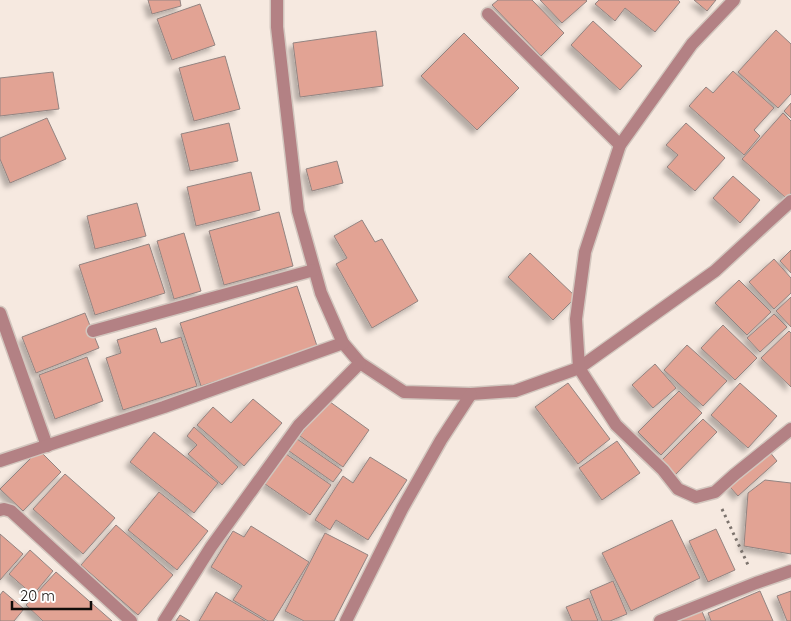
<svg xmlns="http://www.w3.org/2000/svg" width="791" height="621" font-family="Quicksand,sans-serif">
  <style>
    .building { fill: #e2a394; stroke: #938481; filter: url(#shadow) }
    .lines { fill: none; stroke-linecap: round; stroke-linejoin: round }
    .street-casing { stroke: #d2c6be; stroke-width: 15 }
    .path { stroke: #7c736d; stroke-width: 3; stroke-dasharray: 2.5 4; stroke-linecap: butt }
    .street { stroke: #b38184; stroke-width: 12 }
  </style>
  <defs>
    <filter id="shadow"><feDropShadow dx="-4.5" dy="4.5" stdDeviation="2.5" flood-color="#0004"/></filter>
  </defs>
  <rect width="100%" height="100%" fill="#f6e9e0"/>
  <g class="building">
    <path d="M148,0H180L181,6L152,14Z"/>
    <path d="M498,0H532L564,33L541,56L492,5Z"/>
    <path d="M540,0H586L587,1L562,23Z"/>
    <path d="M599,0H678L680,2L655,32L625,8L615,21L595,4Z"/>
    <path d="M694,0H716L707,11Z"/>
    <path d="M200,4L215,45L172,60L157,19Z"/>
    <path d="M593,21L642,66L620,90L571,45Z"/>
    <path d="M776,30L791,44V94L778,108L738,72Z"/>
    <path d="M376,31L383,86L300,97L293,43Z"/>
    <path d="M464,33L519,88L477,130L421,76Z"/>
    <path d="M225,56L240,109L194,121L179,68Z"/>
    <path d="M733,71L774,108L754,130L760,136L744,155L689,106L706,87L713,93Z"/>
    <path d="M53,72L59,109L0,116V78Z"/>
    <path d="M791,103V118L784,111Z"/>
    <path d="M783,113L791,121V193L786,198L742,159Z"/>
    <path d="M47,118L66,159L10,183L0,159V138Z"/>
    <path d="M229,123L238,161L190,171L181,134Z"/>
    <path d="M686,123L725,158L695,191L667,167L678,155L666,145Z"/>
    <path d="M337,161L343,183L312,191L306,169Z"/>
    <path d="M251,172L260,210L196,226L187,187Z"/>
    <path d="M733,176L760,200L740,223L713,198Z"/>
    <path d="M137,203L146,236L95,249L87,216Z"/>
    <path d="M279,212L293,266L224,285L209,231Z"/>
    <path d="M362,220L375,242L382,239L418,301L372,328L336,264L347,258L334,236Z"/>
    <path d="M184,233L201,291L174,299L157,241Z"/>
    <path d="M149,244L165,293L95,315L79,265Z"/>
    <path d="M791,250V273L780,261Z"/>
    <path d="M530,253L576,297L553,320L508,277Z"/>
    <path d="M774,259L791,278V293L774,309L749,282Z"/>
    <path d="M739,280L771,312L747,335L715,303Z"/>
    <path d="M297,286L318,349L201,386L180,323Z"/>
    <path d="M791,297V327L776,311Z"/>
    <path d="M85,313L99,348L36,373L22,337Z"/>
    <path d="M774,314L787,327L760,352L747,338Z"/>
    <path d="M723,325L757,358L735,380L701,348Z"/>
    <path d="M156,328L161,343L181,337L197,386L123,410L106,358L121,353L117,340Z"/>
    <path d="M789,331L791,333V387L761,358Z"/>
    <path d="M687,345L727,381L703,406L664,370Z"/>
    <path d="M87,357L103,401L55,419L39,375Z"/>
    <path d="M655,364L676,388L653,408L632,385Z"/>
    <path d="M568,383L610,439L578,464L535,407Z"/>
    <path d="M740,383L777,416L748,448L711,415Z"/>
    <path d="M679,391L702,413L661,455L638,432Z"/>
    <path d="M253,399L282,423L244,466L197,425L213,407L231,423Z"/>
    <path d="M326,399L369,430L343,467L300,436Z"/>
    <path d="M703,419L717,432L675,475L661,461Z"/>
    <path d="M194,427L238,467L222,485L188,454L197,445L187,436Z"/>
    <path d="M154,432L218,483L194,513L130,462Z"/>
    <path d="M297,439L342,470L333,482L289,451Z"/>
    <path d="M617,441L640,473L602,500L579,468Z"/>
    <path d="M39,450L61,472L23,511L0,489Z"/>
    <path d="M769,451L777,461L738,496L730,487Z"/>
    <path d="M286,454L331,485L310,515L265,484Z"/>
    <path d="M370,457L407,480L368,540L336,520L330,530L315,520L343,476L353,483Z"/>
    <path d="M65,474L115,518L83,554L33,509Z"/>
    <path d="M765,480L791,483V554L744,546L748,493Z"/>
    <path d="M159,492L208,531L177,570L128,530Z"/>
    <path d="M672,520L700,578L631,611L602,553Z"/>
    <path d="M116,525L173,575L138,615L81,565Z"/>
    <path d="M251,526L309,562L273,621H268L233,600L242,586L211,567L233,531L244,537Z"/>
    <path d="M716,529L735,570L708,582L689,541Z"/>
    <path d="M325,533L368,555L334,621H304L285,611Z"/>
    <path d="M0,534L23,554L0,580Z"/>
    <path d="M30,550L53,571L33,595L9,574Z"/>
    <path d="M56,572L112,621H43L26,605Z"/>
    <path d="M613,581L627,614L610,621H602L590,591Z"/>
    <path d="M3,591L24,609L14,621H0V595Z"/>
    <path d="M760,591L773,621H711L708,613Z"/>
    <path d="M791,591V621H787L777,596Z"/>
    <path d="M216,592L265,621H199Z"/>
    <path d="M589,598L598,621H572L566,607Z"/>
    <path d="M701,609L706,621H671Z"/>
    <path d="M180,615L190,621H176Z"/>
  </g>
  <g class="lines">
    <g class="street-casing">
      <g id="street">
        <path d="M277,0V27L298,211L321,293L343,343L360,363L404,392L471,394L515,391L579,368L715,271L791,201"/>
        <path d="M734,0L692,44L620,145L585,252L576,319L579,368L616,425L663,470L678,489L696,497L715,492L734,475L791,429"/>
        <path d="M488,14L620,145"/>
        <path d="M0,313L47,446"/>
        <path d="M93,331L314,270"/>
        <path d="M0,461L164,407L343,343"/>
        <path d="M0,510L4,509L11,511L131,621"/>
        <path d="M164,621L211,547L299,425L360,363"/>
        <path d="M346,621L402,509L441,440L471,394"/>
        <path d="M660,621L756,583L791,571"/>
      </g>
    </g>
    <path class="path" d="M722,509L749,567"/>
    <use href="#street" class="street"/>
  </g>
  <path d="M12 601v8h79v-8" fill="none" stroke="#120d0a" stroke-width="2.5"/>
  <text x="20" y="601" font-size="15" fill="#120d0a" stroke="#ffffff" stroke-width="4" paint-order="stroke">20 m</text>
</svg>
